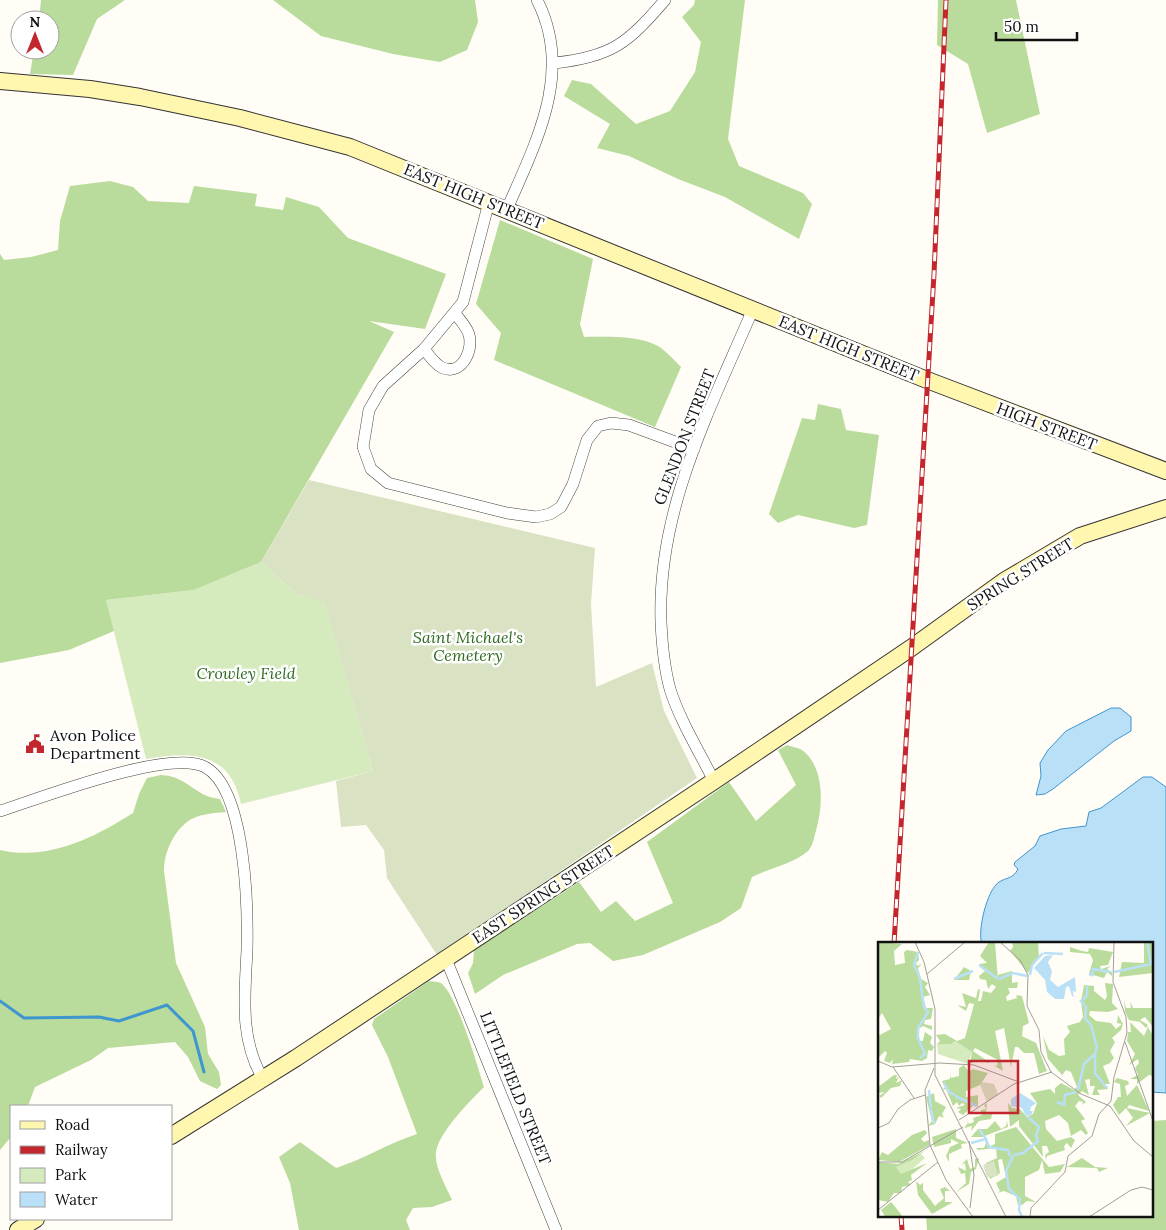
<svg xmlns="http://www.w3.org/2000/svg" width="1166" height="1230" font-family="Lora,serif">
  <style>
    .green { fill: #d5ebbd }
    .forest { fill: #b9dc9c }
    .cemetery { fill: #d9e3c4 }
    .water { fill: #b9e0f7; stroke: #3f96cf }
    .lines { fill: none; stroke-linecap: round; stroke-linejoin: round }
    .stream { stroke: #3f96cf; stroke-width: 3 }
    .minor-casing { stroke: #444; stroke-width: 12 }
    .secondary-casing { stroke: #333; stroke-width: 18 }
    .minor { stroke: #fff; stroke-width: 11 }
    .secondary { stroke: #fff6b0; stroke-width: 16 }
    .rail-casing { stroke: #c4262e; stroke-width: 5 }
    .rail { stroke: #fff; stroke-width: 3; stroke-dasharray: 9; stroke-linecap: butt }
    .labels { text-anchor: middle; stroke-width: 5; stroke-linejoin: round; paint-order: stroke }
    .street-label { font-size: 16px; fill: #111; stroke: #fff }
    .park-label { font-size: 16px; font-style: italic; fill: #2f6b1f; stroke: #fff }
    .poi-label { font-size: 16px; fill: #111; stroke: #fff; text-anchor: start }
    .inset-river { fill: none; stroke: #b9e0f7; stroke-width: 2.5 }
    .inset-road { fill: none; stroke: #a09f9a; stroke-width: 1 }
    .view { fill: #c4262e; fill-opacity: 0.15; stroke: #c4262e; stroke-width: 2.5 }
    .inset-edge { fill: none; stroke: #111; stroke-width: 2.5 }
  </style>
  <rect width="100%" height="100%" fill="#fffdf5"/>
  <path class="green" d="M261,562L295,593L324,601L373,771L241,804C230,751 191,751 146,759L106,600L194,590Z"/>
  <g class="forest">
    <path d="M41,0H125L97,19L73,75L30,74L34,50H50V20H39Z"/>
    <path d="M273,0H475L478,22L467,50L440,62L393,54L321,36Z"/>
    <path d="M695,0H745L728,139L739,166L803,193L812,204L799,239L725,197L678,179L629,156L597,148L610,124L564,96L572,80L591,84L636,124L670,111L695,72L701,42L682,17L694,5Z"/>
    <path d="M938,0H1016L1040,114L987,133L968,64L937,45Z"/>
    <path d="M110,181L133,187L148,201L189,203L194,186L257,194L255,206L283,210L286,197L319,207L348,238L446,274L425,329L369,321L394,332L261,562L194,590L106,600L114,631L69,650L0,663V254L4,260L31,257L58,250L60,221L70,186Z"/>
    <path d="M500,220L593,259L580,324L584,337C606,337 637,335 658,346C666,351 674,360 681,367L655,427L494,360L501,333L476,304Z"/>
    <path d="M818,404L841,409L846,430L879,435L867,525L854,528L798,515L778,523L769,514L802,418L815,420Z"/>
    <path d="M787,745C792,747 799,748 802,750C826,768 823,809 815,834C814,839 812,847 808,851C793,864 770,868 752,877L741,908L720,922L643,955L613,961L590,943L577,944L503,975L475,994L468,973L473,963L474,950L579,882L601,912L616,901L635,921L673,903L647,842L729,782L756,821L796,785L778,750Z"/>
    <path d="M161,775C188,776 193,796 220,799L226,812C214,813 197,814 187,822C173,833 164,853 164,871L176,963L205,1027L208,1054L219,1072L221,1085L217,1089L200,1081L188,1057L175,1042L108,1048L91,1060L35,1087L28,1106H11V1137L0,1150V850C47,861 94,838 133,813L139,794L147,778Z"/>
    <path d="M429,981C432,981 438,982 441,983C457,995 478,1067 484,1087C470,1101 439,1132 436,1152C434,1167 446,1186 452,1200L432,1207L413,1208L406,1220L410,1230H299L290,1183L279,1157L300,1142L336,1168C364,1159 389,1143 417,1134L388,1057L372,1025L374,1019Z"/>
    <path d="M1166,1120V1230H927L926,1216H1152V1121Z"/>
  </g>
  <path class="cemetery" d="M309,480L595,548L591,604L596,687L652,663L664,711L697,778L437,955L387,878L384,850L366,825L341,827L336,781L373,771L324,602L295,593L261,562Z"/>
  <g class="water">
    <path d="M1111,708H1120L1131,717V731L1114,741L1053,789L1045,794L1036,795L1041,776L1040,763L1048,750L1066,731Z"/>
    <path d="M1143,777H1152L1166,787V1093L1152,1092V944H1022L1018,941L1013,944H982C977,931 987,890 999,882C1007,877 1013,879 1018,869L1014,865L1015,862L1035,846L1040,836L1061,829L1086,826L1089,812L1101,808Z"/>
  </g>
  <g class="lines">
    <path class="stream" d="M0,1001L24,1018L99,1017L119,1021L167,1005L193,1031L204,1072"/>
    <g class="minor-casing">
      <g id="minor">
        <path d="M554,63C612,57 628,43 665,0"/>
        <path d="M489,202L463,302L424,349L383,386L369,410L363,447L371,469L388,483L507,513L536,517L550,514L561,507L573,484L587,440L598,426L611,423L629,425L694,449"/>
        <path d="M507,209C536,142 574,72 537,0"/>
        <path d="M424,349C429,355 435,365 443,368C463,376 475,347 468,332C465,325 459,319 455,313"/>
        <path d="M714,781C699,751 680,721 670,689C664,667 662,644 661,622C657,509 710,410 753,309"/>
        <path d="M0,811C41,798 170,748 205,767C246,789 248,908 247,950C245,995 239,1038 263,1079"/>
        <path d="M446,959L556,1230"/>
      </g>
    </g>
    <g class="secondary-casing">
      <g id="secondary">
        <path d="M0,81L90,89L140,97L240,118L350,147L927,380L1166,471"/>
        <path d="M171,1136L296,1058L714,781L911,648L1004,581L1080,536L1166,508"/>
        <path d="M18,1230L36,1219"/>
      </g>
    </g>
    <use href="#minor" class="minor"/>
    <use href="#secondary" class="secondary"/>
    <g class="rail-casing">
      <g id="rail">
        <path d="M894,944L934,274L946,0"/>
        <path d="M901,1216L902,1230"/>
      </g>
    </g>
    <use href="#rail" class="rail"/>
  </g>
  <defs>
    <g id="civic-bare" transform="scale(1.5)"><path d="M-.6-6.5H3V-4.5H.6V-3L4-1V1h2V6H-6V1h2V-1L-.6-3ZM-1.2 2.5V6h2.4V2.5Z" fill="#c4262e" stroke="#fff" stroke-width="2.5" paint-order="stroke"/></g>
  </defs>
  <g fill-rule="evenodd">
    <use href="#civic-bare" x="35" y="744"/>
  </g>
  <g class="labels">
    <g class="street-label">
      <text transform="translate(474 196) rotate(22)" y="6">EAST HIGH STREET</text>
      <text transform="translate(849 348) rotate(22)" y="6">EAST HIGH STREET</text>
      <text transform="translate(1047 426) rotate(21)" y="6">HIGH STREET</text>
      <text transform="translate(684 437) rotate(-69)" y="6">GLENDON STREET</text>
      <text transform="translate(1020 574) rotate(-32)" y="6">SPRING STREET</text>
      <text transform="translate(543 894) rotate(-33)" y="6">EAST SPRING STREET</text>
      <text transform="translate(516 1088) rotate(68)" y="6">LITTLEFIELD STREET</text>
    </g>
    <g class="park-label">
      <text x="468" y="643">Saint Michael's<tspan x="468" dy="18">Cemetery</tspan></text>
      <text x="246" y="679">Crowley Field</text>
    </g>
    <g class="poi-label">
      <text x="50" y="741">Avon Police<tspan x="50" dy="18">Department</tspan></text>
    </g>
  </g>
  <g transform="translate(878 942)">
    <rect width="275" height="275" fill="#fffdf5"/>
    <path d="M77,99L94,110L90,122L60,112L59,102H74ZM43,212L47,216L24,236L18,225Z" fill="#d5ebbd"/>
    <path d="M0,0L24,2L16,9L17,23L27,21L26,10L29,8L40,10L41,18L38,21L39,24L44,22L40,26L43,37L50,41L47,45L52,53L45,55L48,66H55L53,77L47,78L46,82L54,84V88L45,84L39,88L42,99H45L47,90L54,95L52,101L56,105L54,109L50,108L49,116L44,119L32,117L31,120L14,122L15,117L12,121L6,119L9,111L7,109L0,116V94L13,87L4,71L0,77ZM111,0H117L120,39V33L134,29V41L140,40L139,46H130L132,51L128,55L129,59L139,56L138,53L144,54L151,81L145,84L144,94L158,101L169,129L161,132L156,111H146L140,105H137L133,125L126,86L117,89L125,129L115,123L119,124L120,118L97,106L95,109L108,118L110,117L111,121L99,118L92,122L94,110L77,99L74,102H59L62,99L58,93L67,92L79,99L87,96L96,62L91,61L88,69L79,63L88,65L84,51L98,56L100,47L102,48L100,59H103L105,49L113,51L118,45L114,42L110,47L108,38L102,37L101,34L107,29L101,22L109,21L102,14ZM134,0H160L161,15L150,31L132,9L135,5ZM266,0H275V31L241,35L244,20L266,21ZM192,5L204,9L210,10L211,6L235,10L230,23L222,24L223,27L233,24L229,27L234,30V34L229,30L226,36L211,32L215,18L212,12L192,10ZM86,25L93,29L91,38H76ZM227,41L235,42L234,61L240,67L230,70L212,69L211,73L218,79L233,81L238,87L244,82L239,81L240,73L245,82L243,88L234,96L237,100L232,109L236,116L232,121L225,124L232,142H227L230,147L219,148L222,153H214L217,144H212V137L207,138L211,153L204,149L200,153L208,160L204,163L205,160L201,159L197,164L207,177L203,179L210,191L208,193L203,188L193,194L190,181L181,173L167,179L168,187L179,199L193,195L197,198L193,206L189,201L186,204L187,208L169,214L168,218L167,213L171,210L169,204H164L165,215L141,184V178L132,185L130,161L134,166L142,167L149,175L155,172L159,161L152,151L172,147L177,152V146L183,141L196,148L199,145L193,130L188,128L184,133L170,117L165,94L171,108L181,114L187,113L186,97L192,90L189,84L202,80L205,75L203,59L206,43L216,44V49L227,58L229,54ZM246,58L248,66H253L252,59L255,66H275V85L267,75L262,78L270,83L268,86L262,80L251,78L247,70ZM252,80L266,94L270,85L275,94V134L271,133L259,142V137H252L260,133L257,126L261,121L260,117L251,123L257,112L249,99L250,90H253ZM86,123L91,130L95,127L110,131L102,143L88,149V155L100,153V165L95,164L85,173L80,170L83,167L78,166L87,163L84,161L81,164L79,160L75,164L68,147L64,148L67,145L64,139L72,137V133L73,136L81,134V126ZM16,133H19L18,137L21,135L18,141L24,138L22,144L13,146L3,156L1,154L7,150L0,151V145ZM239,136L250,139L251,142L247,144L249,154L259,143L271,169L251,163L249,166L272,171L248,184L255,176L248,166L241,173L235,163L240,155H243L242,142L236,140ZM56,151L57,159L68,165L64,172L66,176L61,174L57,182L50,184L54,179L48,155ZM109,161L108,171L114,172L113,177L101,179L93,189L94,184L86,186L90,181L87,175L91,182L96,180L95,176L104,173L103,168L108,167L106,163ZM117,179L123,187L128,184L129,179L130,185L104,195H93L100,187H109ZM138,185L171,225L187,222L182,230L167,232L164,218L161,228L147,235V254L158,260L149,259L144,263H140L138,254L126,249L119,251L122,249L118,241L128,235L124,217L120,218L122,231L112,237L108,221L119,216L118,206L100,208L98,206H106L109,198L112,204L117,202V192ZM78,187V196L90,201L83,202L84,206L71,212V220L68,214L72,205L81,201L73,197V201L56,205L54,195ZM47,188L49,191L43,197L46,200L51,198L52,203L21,220L0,218L4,210L10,213L34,193ZM48,208L34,218L18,225L23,232L49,221L33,233L34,238L30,240L33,243L24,245L23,251H16L10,260L0,258V220L20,222ZM101,216L98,227L93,230L91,242L78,250L88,241L87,231L83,232L80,225L88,229L87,221L83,223L89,217L92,227L97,225V217ZM204,216L217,225L230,226L221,230L219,226L189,225ZM38,239L42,243L45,241V248L57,264L66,256L62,247L67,245L72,249H67V260H75L54,272L40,253ZM13,260L15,262L25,275L7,274L3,268Z" fill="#b9dc9c"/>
    <path d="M104,140L116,142L120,152L109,160L102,143ZM116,219L120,234L109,235L105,223Z" fill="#d9e3c4"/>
    <path d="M175,13L170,20L174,29L172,38L180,45L197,35L198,50L195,49V53L197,55L194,54L191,44L188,45L186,57H177L169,50L167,38L156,26L167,14ZM142,151L158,161L153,165L152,169H155L153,173L148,174L144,166L133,164V157Z" fill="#b9e0f7"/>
    <path class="inset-river" d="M40,10L36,23L42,36M166,11L185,12M101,23L120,37M236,30L273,22L269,0M211,32L214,33L215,27L233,30M152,33L154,23L165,11M76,37L95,29M121,37L135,31L149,34M205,58L209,53V44M217,113V131L229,146M42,116L47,112L40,96V86L50,70L46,65L42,37M66,141L71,150L77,153M51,148L53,166M200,148L206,122L217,112L219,105L213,83L207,76L208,65L202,58M77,154L99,164M179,160L186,163L187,153L198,150M53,167L56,182M108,198L111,205L130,208L132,214M93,201L108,197L101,187M135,213L128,230L131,247L142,257L141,268L144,275M136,213L145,211L160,199L158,193L161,185L150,175"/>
    <path class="inset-road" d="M37,0L46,20L57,67V133L128,275M122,0L142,18L150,33L149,64L161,88L163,110L173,130L203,152L232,164L256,199L275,215M49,32L87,0M247,100L275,179M0,119L14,125L62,121L96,123L141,140M15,125L36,156M56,126L47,148L52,203L68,238L95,275M81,178L136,142L174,130M0,186L11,181L20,167L32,158L47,153M91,199L96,233L92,266M0,220H24L85,185M0,268L60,220M152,275L153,266L187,230L190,214L214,194L221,172L233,159L236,135L249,91L248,75L235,40L236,0M211,275L253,248L264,245L275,248"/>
    <path class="view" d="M91,119H140V171H91Z"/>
    <rect width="275" height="275" class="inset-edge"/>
  </g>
  <rect x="10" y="1105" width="162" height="115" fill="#ffffff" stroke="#a0a0a0"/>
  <rect x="20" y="1121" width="25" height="8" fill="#fff6b0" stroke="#a0a0a0"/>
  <text x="55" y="1130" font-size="15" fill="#111111">Road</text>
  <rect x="20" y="1146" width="25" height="8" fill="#c4262e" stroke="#a0a0a0"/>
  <text x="55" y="1155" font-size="15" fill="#111111">Railway</text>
  <rect x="20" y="1168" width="25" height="15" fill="#d5ebbd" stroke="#a0a0a0"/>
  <text x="55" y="1180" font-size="15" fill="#111111">Park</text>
  <rect x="20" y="1192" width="25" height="15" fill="#b9e0f7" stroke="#a0a0a0"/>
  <text x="55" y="1205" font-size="15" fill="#111111">Water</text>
  <g transform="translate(35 35)"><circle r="24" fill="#ffffff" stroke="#a0a0a0"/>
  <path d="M0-4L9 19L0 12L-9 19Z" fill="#c4262e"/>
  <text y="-8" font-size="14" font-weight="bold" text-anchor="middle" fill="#111111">N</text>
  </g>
  <path d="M996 32v8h81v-8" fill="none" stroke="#111111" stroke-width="2.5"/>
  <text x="1004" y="32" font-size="15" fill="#111111" stroke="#ffffff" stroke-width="4" paint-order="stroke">50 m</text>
</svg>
